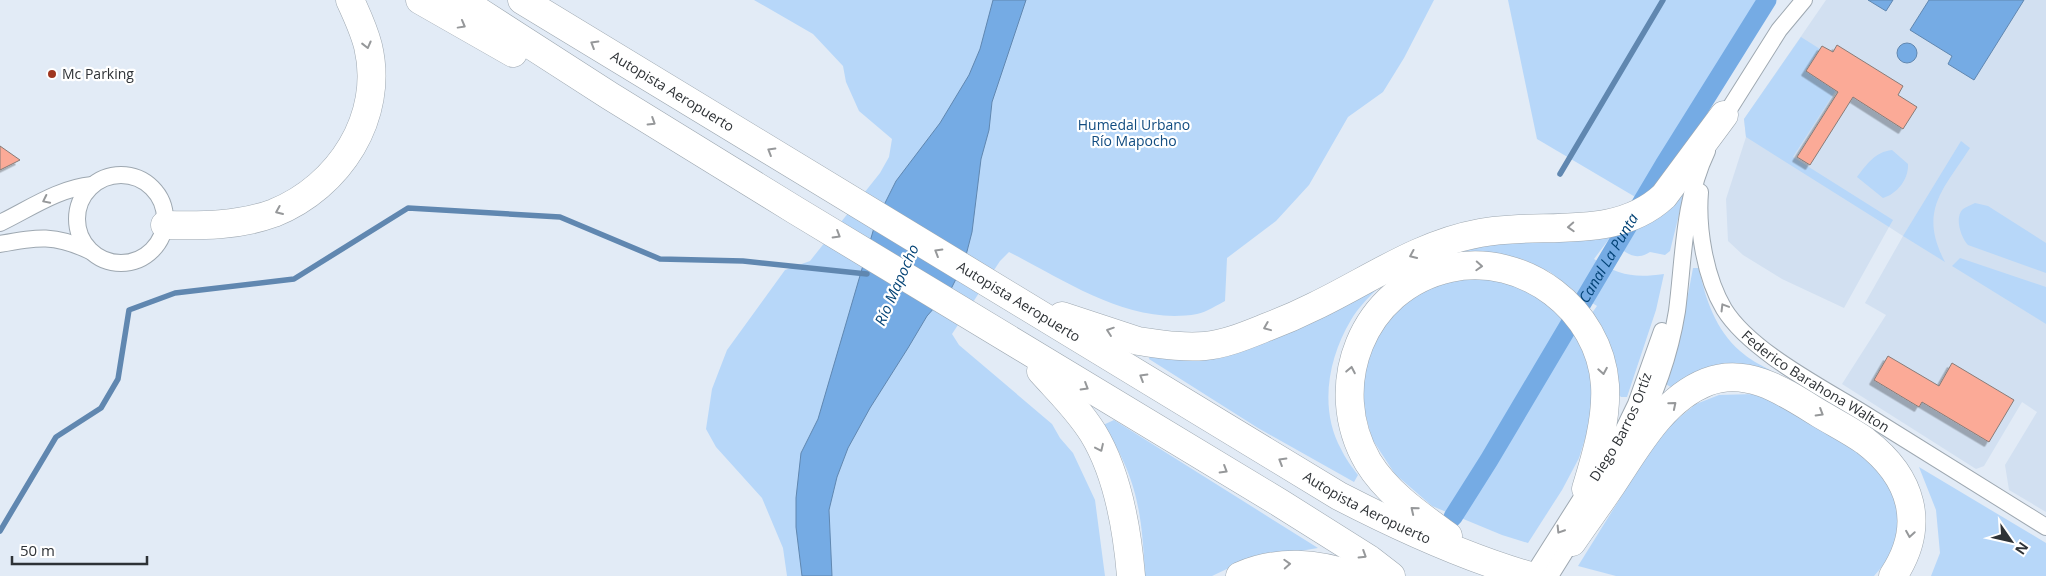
<svg xmlns="http://www.w3.org/2000/svg" width="2046" height="576" font-family="'Open Sans',sans-serif">
  <style>
    .built { fill: #d2e0f1 }
    .green { fill: #b7d7f9 }
    .water { fill: #75abe4; stroke: #6087b0 }
    .lines { fill: none; stroke-linecap: round; stroke-linejoin: round }
    .stream { stroke: #6087b0; stroke-width: 5.5 }
    .canal { stroke: #75abe4; stroke-width: 19 }
    .building { fill: #fbaa97; stroke: #887b77; filter: url(#shadow) }
    .street-casing { stroke: #9ea8b1; stroke-width: 18 }
    .highway-casing { stroke: #9ea8b1; stroke-width: 29 }
    .street { stroke: #fff; stroke-width: 16 }
    .highway { stroke: #fff; stroke-width: 28 }
    .oneway { stroke: #96989a }
    .poi-dot { fill: #9f3620; stroke: #fff; stroke-width: 2 }
    .labels { text-anchor: middle; stroke-width: 4.5; stroke-linejoin: round; paint-order: stroke }
    .poi-label { font-size: 14px; fill: #2e3236; stroke: #fff; text-anchor: start }
    .street-label { font-size: 14px; fill: #2e3236; stroke: #fff }
    .park-label { font-size: 14px; fill: #114c80; stroke: #fff }
    .water-label { font-size: 15px; font-style: italic; fill: #034376; stroke: #fff }
  </style>
  <defs>
    <filter id="shadow"><feDropShadow dx="-4.5" dy="4.5" stdDeviation="0" flood-color="#0004"/></filter>
  </defs>
  <rect width="100%" height="100%" fill="#e2ebf6"/>
  <path class="built" d="M1826,0H2046V512L2009,490L2005,465L2037,412L2022,402L1984,466L1976,469L1842,384L1886,315L1865,303L1903,236L1889,227L1844,308L1782,279L1743,255L1728,241L1726,199L1746,137L1744,119Z"/>
  <g class="green">
    <path d="M754,0H1434L1404,58L1383,92L1348,117L1309,185L1276,221L1227,258L1225,301C1217,305 1207,312 1197,314C1130,326 1066,281 1009,252L1000,261L952,334L959,345L1052,424L1060,438L1073,453L1095,500L1105,576H787L783,548L762,498L716,447L706,429L712,389L727,350L785,270L810,261L880,173L889,157L892,139L859,111L846,82L843,66L813,34Z"/>
    <path d="M1508,0H1757L1637,198L1537,139Z"/>
    <path d="M1801,37L1820,49L1806,71L1836,90L1793,157L1893,220L1889,227L1746,137L1744,119Z"/>
    <path d="M1961,141L1970,148C1943,190 1918,211 1945,262L1903,236Z"/>
    <path d="M1892,150L1908,164C1909,179 1897,194 1883,198L1857,177C1867,164 1875,152 1892,150Z"/>
    <path d="M1686,186L1670,251L1665,255L1650,252C1633,263 1623,250 1609,239L1594,259C1619,276 1635,278 1664,274L1656,310L1627,397H1621L1616,392L1603,332L1592,313L1597,306L1578,294L1550,272L1522,259L1496,253L1459,254L1462,249L1467,247L1612,233L1624,241L1637,225Z"/>
    <path d="M1975,203L1988,206L2046,243V273L1968,245C1961,238 1954,217 1963,209C1966,207 1971,205 1975,203Z"/>
    <path d="M1960,258L2046,287V324L1952,266Z"/>
    <path d="M1693,268H1699C1705,299 1716,330 1740,351C1749,359 1760,365 1770,370L1768,377L1672,388L1666,384L1687,300Z"/>
    <path d="M1489,271L1563,307L1589,360L1592,393L1589,426L1579,458L1562,490L1528,543L1502,535L1432,506L1395,474L1372,439L1365,413L1362,384L1369,354L1382,327L1418,289Z"/>
    <path d="M1378,288C1368,298 1358,308 1351,320C1328,358 1319,409 1341,449C1345,458 1352,467 1358,475L1354,482L1258,428L1149,359L1151,352Z"/>
    <path d="M1755,394L1783,406L1868,456L1888,474L1903,511L1892,555L1874,576H1616L1578,566L1657,439L1675,421L1696,404L1719,395Z"/>
    <path d="M1114,420L1318,548L1246,560L1212,576H1145C1142,515 1138,478 1103,425Z"/>
    <path d="M1919,467L2046,543V576H1931L1940,553L1936,510Z"/>
  </g>
  <g class="water">
    <path d="M993,0H1026L992,102L989,130L981,159L972,232L964,263L951,289L927,316L908,348L870,408L848,448L837,477L829,510L832,576H802L796,527V498L801,453L818,419L876,221L896,181L940,123L969,75L980,49Z"/>
    <path d="M1868,0H1893L1886,11Z"/>
    <path d="M1929,0H2024L1974,80L1948,64L1952,56L1910,30Z"/>
    <circle cx="1907" cy="53" r="10"/>
  </g>
  <g class="lines">
    <g class="stream">
      <path d="M1560,174L1663,0"/>
      <path d="M0,531L56,437L101,408L118,379L129,310L175,293L294,279L408,208L560,217L660,259L743,261L867,274"/>
    </g>
    <path class="canal" id="s1" d="M1453,517L1489,460L1664,165L1767,0"/>
  </g>
  <g class="building">
    <path d="M1837,45L1903,86L1898,95L1917,107L1903,129L1853,97L1810,165L1797,157L1838,92L1806,71L1822,46L1833,52Z"/>
    <path d="M0,146L20,160L0,170Z"/>
    <path d="M1888,356L1939,386L1952,363L2014,400L1989,442L1922,402L1919,407L1874,380Z"/>
  </g>
  <g class="lines">
    <g class="street-casing">
      <g id="street">
        <path d="M1721,122L1779,30L1804,0"/>
        <circle cx="121" cy="219" r="44"/>
        <path id="s2" d="M1700,192C1697,228 1705,277 1724,309C1750,351 1821,387 1863,413C1924,451 1985,489 2046,527"/>
        <path d="M0,223C29,209 59,188 92,185"/>
        <path d="M0,244C37,237 55,234 90,251"/>
        <path d="M1633,437C1654,399 1670,354 1677,311C1684,257 1683,201 1707,151"/>
        <path id="s3" d="M1532,576L1619,439L1636,404L1662,331"/>
        <path d="M1550,576L1575,536"/>
      </g>
    </g>
    <g class="highway-casing">
      <g id="highway">
        <path d="M420,0L513,53"/>
        <path d="M461,0L610,96L795,210L1280,503L1369,559L1391,576"/>
        <path id="s4" d="M522,0L1339,496C1401,528 1464,557 1530,576"/>
        <path d="M165,225C201,226 239,226 274,213C339,187 385,117 368,46C364,30 357,15 350,0"/>
        <path d="M1062,316L1138,341C1160,344 1182,348 1205,346C1226,344 1247,335 1267,327C1283,321 1299,314 1315,306C1369,280 1419,244 1480,233C1541,221 1615,242 1664,196L1724,115"/>
        <path d="M1041,371C1059,391 1078,409 1093,433C1118,474 1127,528 1131,576"/>
        <path d="M1448,536C1419,515 1387,493 1368,462C1324,387 1362,287 1450,268C1524,252 1600,310 1605,385C1607,420 1596,456 1586,489"/>
        <path d="M1572,542C1584,524 1597,507 1609,489C1635,451 1661,400 1707,382C1748,366 1786,393 1820,414C1835,423 1851,431 1865,441C1912,477 1927,525 1893,576"/>
        <path d="M1240,576C1279,559 1317,563 1355,576"/>
      </g>
    </g>
    <use href="#street" class="street"/>
    <use href="#highway" class="highway"/>
  </g>
  <defs><path id="oneway-chevron" d="M-2-3.5L2.5 0L-2 3.5" fill="none" stroke-width="1.6" stroke-linecap="round" stroke-linejoin="round" transform="scale(1.25)"/></defs>
  <g class="oneway">
    <use href="#oneway-chevron" transform="translate(462 25) rotate(29)"/>
    <use href="#oneway-chevron" transform="translate(594 44) rotate(-149)"/>
    <use href="#oneway-chevron" transform="translate(367 45) rotate(76)"/>
    <use href="#oneway-chevron" transform="translate(652 122) rotate(32)"/>
    <use href="#oneway-chevron" transform="translate(771 151) rotate(-149)"/>
    <use href="#oneway-chevron" transform="translate(46 200) rotate(154)"/>
    <use href="#oneway-chevron" transform="translate(279 211) rotate(157)"/>
    <use href="#oneway-chevron" transform="translate(1571 227) rotate(177)"/>
    <use href="#oneway-chevron" transform="translate(837 235) rotate(31)"/>
    <use href="#oneway-chevron" transform="translate(938 252) rotate(-149)"/>
    <use href="#oneway-chevron" transform="translate(1413 255) rotate(156)"/>
    <use href="#oneway-chevron" transform="translate(1479 266) rotate(3)"/>
    <use href="#oneway-chevron" transform="translate(1724 307) rotate(-121)"/>
    <use href="#oneway-chevron" transform="translate(1267 327) rotate(158)"/>
    <use href="#oneway-chevron" transform="translate(1110 331) rotate(-161)"/>
    <use href="#oneway-chevron" transform="translate(1351 370) rotate(-79)"/>
    <use href="#oneway-chevron" transform="translate(1603 371) rotate(80)"/>
    <use href="#oneway-chevron" transform="translate(1143 377) rotate(-149)"/>
    <use href="#oneway-chevron" transform="translate(1085 387) rotate(31)"/>
    <use href="#oneway-chevron" transform="translate(1673 405) rotate(-40)"/>
    <use href="#oneway-chevron" transform="translate(1820 413) rotate(31)"/>
    <use href="#oneway-chevron" transform="translate(1100 448) rotate(65)"/>
    <use href="#oneway-chevron" transform="translate(1282 461) rotate(-149)"/>
    <use href="#oneway-chevron" transform="translate(1224 470) rotate(31)"/>
    <use href="#oneway-chevron" transform="translate(1414 510) rotate(-141)"/>
    <use href="#oneway-chevron" transform="translate(1560 530) rotate(122)"/>
    <use href="#oneway-chevron" transform="translate(1910 534) rotate(99)"/>
    <use href="#oneway-chevron" transform="translate(1363 555) rotate(32)"/>
    <use href="#oneway-chevron" transform="translate(1287 564) rotate(-3)"/>
  </g>
  <circle class="poi-dot" cx="52" cy="74" r="5"/>
  <g class="labels">
    <g class="poi-label">
      <text x="62" y="79">Mc Parking</text>
    </g>
    <g class="street-label">
      <text dy="5" stroke="none"><textPath href="#s4" startOffset="176">Autopista Aeropuerto</textPath></text>
      <text dy="5" stroke="none"><textPath href="#s4" startOffset="581">Autopista Aeropuerto</textPath></text>
      <text dy="5" stroke="none"><textPath href="#s2" startOffset="239">Federico Barahona Walton</textPath></text>
      <text dy="5" stroke="none"><textPath href="#s3" startOffset="174">Diego Barros Ortíz</textPath></text>
      <text dy="5" stroke="none"><textPath href="#s4" startOffset="986">Autopista Aeropuerto</textPath></text>
    </g>
    <g class="park-label">
      <text x="1134" y="130">Humedal Urbano<tspan x="1134" dy="16">Río Mapocho</tspan></text>
    </g>
    <g class="water-label">
      <text dy="5" stroke="none"><textPath href="#s1" startOffset="302">Canal La Punta</textPath></text>
      <text transform="translate(897 285) rotate(-66)" y="5">Río Mapocho</text>
    </g>
  </g>
  <g transform="translate(2011 541) rotate(124)" stroke="#ffffff" stroke-width="4" paint-order="stroke">
  <path d="M0-4L9 19L0 12L-9 19Z" fill="#2e3236"/>
  <text y="-8" font-size="14" font-weight="bold" text-anchor="middle" fill="#2e3236">N</text>
  </g>
  <path d="M12 556v8h135v-8" fill="none" stroke="#2e3236" stroke-width="2.5"/>
  <text x="20" y="556" font-size="15" fill="#2e3236" stroke="#ffffff" stroke-width="4" paint-order="stroke">50 m</text>
</svg>
